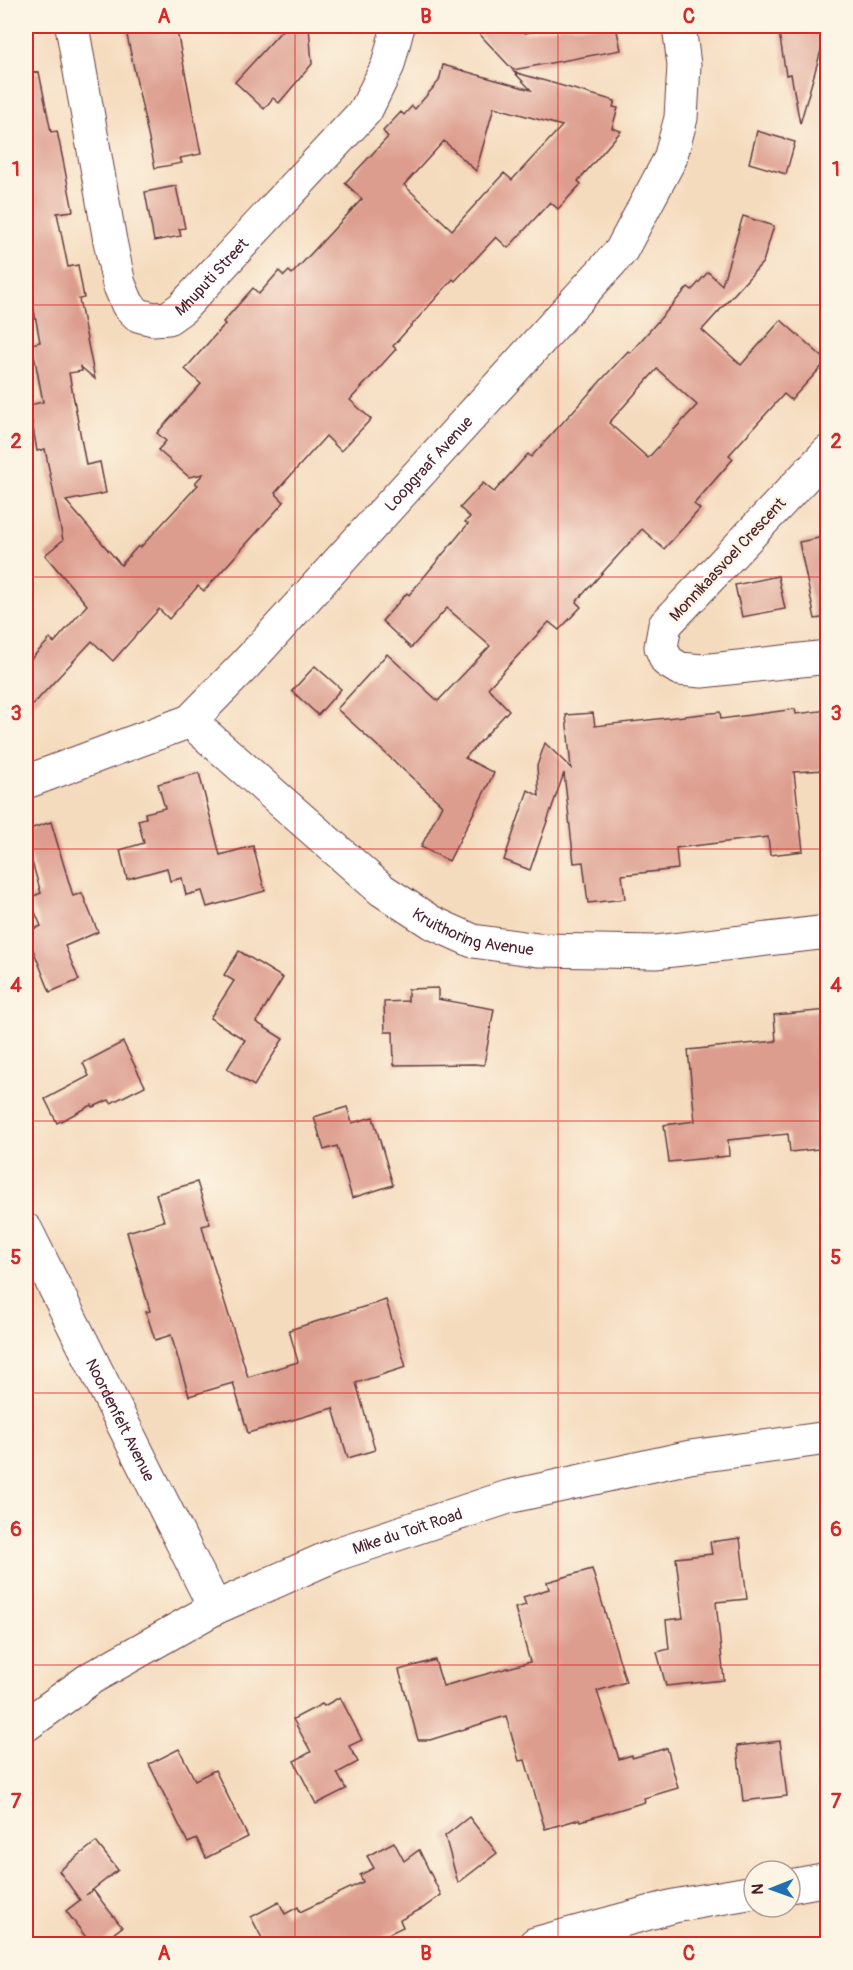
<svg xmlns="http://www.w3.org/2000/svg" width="853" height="1970" font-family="Pangolin,sans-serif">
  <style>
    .building { fill: #dd9d8e; fill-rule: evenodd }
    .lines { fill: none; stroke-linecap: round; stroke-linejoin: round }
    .street-casing { stroke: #643b41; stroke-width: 35 }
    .street { stroke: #fff; stroke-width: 33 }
    .grid { fill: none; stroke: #d62828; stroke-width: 1.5; stroke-opacity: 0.55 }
    .labels { text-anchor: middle; stroke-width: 5; stroke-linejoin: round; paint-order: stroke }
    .street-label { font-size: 16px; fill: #4a1f2b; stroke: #fcf5e5 }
    .neatline { fill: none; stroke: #d62828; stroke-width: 2 }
    .grid-label { font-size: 20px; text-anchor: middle; font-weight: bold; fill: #d62828 }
  </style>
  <rect width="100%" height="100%" fill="#fcf5e5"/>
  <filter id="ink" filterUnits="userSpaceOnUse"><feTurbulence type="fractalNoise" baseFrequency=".0167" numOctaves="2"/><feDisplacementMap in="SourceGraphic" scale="12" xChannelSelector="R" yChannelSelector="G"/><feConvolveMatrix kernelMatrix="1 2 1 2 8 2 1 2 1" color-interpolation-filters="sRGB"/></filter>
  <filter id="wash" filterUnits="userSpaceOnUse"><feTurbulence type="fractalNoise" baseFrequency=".008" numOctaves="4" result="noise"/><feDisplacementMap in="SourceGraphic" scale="24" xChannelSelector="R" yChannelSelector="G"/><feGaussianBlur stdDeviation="1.35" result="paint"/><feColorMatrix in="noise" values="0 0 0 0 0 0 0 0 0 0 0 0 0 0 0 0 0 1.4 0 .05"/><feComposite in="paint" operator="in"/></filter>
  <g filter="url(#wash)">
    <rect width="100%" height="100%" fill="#f5dbbe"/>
    <g id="blocks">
      <g class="building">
        <path d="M125,26H176L201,154L180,158L182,163L155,168Z"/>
        <path d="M286,26H309L312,64L279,103L273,98L264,109L235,82Z"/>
        <path d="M472,26H518L525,33L567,26H616L621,50L513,70Z"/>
        <path d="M778,26H828L800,124L791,74L786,75Z"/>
        <path d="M443,65L531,90L514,72L615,101L613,107L618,108L612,128L621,131L578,181L581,184L558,209L550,202L508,248L496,237L455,281L453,279L393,346L396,349L350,400L371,419L341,451L326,436L275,493L284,502L204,591L198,586L169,619L159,609L113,661L92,641L26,712V664L50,639L54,643L87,605L45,555L63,540L45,449L37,451L29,405L43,402L32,344L40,342L26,266V73L39,72L51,132L57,131L63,160L73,211L57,213L68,267L78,265L84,298L79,299L95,379L81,367L82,371L69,373L86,465L100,462L106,493L66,501L121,565L138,546L140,548L198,485L195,483L203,474L189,477L158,450L166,441L157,433L201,384L185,369L225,324L223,322L253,288L259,294L279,271L284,276L289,271L292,274L362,199L345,183L388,137L383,131L401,112L404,115L412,106L415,109L439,81ZM494,107L562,126L512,180L504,173L452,230L404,185L444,141L476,171Z"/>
        <path d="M757,131L795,142L786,174L749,163Z"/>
        <path d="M176,186L185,228L179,229L181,236L154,241L145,192Z"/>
        <path d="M743,216L774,226L763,262L702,330L741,365L781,320L827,361L791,400L784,394L729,455L733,459L694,504L700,509L664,549L642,529L576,602L581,607L559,630L549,622L488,688L509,710L465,758L494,773L449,861L421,847L442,805L337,709L387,654L438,701L490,646L447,608L411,648L382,621L407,593L409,595L468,524L465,522L470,517L460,508L483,483L494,492L528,454L531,457L628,351L630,353L688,287L692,290L708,272L722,285ZM657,369L697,405L648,458L609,423Z"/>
        <path d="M828,536V617L815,619L799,542Z"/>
        <path d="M778,576L785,609L742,617L735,585Z"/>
        <path d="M315,666L341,689L318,715L292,691Z"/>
        <path d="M795,709L796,714L828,710V762L823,763L824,770L794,772L803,851L770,855L768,837L676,848L678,869L622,875L625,899L588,903L583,862L574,863L564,773L530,870L504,860L528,790L539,796L537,766L545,743L571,768L566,715L593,713L595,726L720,712L721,719Z"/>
        <path d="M199,773L220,855L253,846L265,891L207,907L202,891L186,895L182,878L170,881L167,868L127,879L120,850L144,843L138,820L146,818L145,813L165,808L158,784Z"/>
        <path d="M51,822L73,896L82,893L98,932L65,946L79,980L50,992L26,932L41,926L29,898L41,893L26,841V830Z"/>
        <path d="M239,951L283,978L256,1022L283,1039L254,1086L227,1069L245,1040L210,1018L234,981L224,975Z"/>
        <path d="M438,988V999L494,1009L484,1065L474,1064L394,1065L393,1032H385L384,1002L408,1001V989Z"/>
        <path d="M828,1010V1148L790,1152L788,1134L728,1140L729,1156L669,1162L664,1125L695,1121L688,1050L776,1041L774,1015Z"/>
        <path d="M123,1042L145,1086L111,1103L109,1100L93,1107L92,1105L57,1123L45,1099L89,1076L83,1063Z"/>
        <path d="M347,1107L352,1123L373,1117L393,1185L352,1198L337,1146L324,1150L314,1117Z"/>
        <path d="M197,1182L210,1224L202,1226L207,1245L248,1377L298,1362L289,1330L386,1300L406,1367L356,1383L375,1450L348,1458L333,1408L248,1433L233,1383L189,1396L171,1335L155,1340L146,1312L150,1311L127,1232L164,1221L156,1194Z"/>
        <path d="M740,1538L747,1599L716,1602L724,1680L666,1686L657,1652L669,1649L666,1620L683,1618L676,1558L712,1554L710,1542Z"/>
        <path d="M592,1569L626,1682L597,1691L619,1759L632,1755V1758L667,1748L678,1788L644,1798L645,1802L581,1821L580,1819L545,1829L525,1760L519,1761L506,1716L430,1740H418L399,1670L435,1660L443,1686L530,1662L515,1608L526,1605L523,1597L549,1589L547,1582Z"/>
        <path d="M340,1697L362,1740L349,1746L358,1762L337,1773L346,1789L316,1804L294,1761L311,1752L293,1719L322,1704L324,1706Z"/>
        <path d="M780,1741L787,1796L743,1801L737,1746Z"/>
        <path d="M179,1749L195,1780L215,1770L248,1837L206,1858L197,1839L188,1843L149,1764Z"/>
        <path d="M469,1817L497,1853L458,1883L445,1836Z"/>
        <path d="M96,1842L118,1870L86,1895L93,1890L122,1927L100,1944H91L66,1911L80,1900L59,1871Z"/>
        <path d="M394,1842L404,1861L419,1850L441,1895L423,1908L400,1920L403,1927L368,1944H265L251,1917L279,1902L285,1914L298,1907L300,1912L363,1882L360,1875L374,1868L367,1856Z"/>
      </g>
    </g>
  </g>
  <g filter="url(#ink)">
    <use href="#blocks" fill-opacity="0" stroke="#643b41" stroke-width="1.5"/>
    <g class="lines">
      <g class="street-casing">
        <g id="street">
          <path id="s1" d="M72,26L110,241L119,284L128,305L138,315L153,319L168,318L182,308L366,110L388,65L398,26"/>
          <path d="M828,452L665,625L661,647L667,661L680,669L702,671L828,657"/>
          <path id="s2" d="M190,721L382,890L431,922L473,941L538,950L656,952L828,932"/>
          <path id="s3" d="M26,782L190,721L245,665L621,251L670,159L681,118L684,65L679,26"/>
          <path id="s4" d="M26,1230L215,1608"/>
          <path id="s5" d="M26,1725L91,1678L215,1608L337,1554L508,1497L690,1457L828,1438"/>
          <path d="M790,1886L828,1879"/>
          <path d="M535,1944L674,1906L754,1892"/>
        </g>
      </g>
      <use href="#street" class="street"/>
    </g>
  </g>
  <path class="grid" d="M295,26V1944M558,26V1944M26,305H828M26,577H828M26,849H828M26,1121H828M26,1393H828M26,1665H828"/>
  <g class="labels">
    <g class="street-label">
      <text dy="6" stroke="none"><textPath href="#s1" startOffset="390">Mhuputi Street</textPath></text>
      <text dy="6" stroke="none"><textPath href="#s3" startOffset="526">Loopgraaf Avenue</textPath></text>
      <text transform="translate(727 559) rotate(-47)" y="6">Monnikaasvoel Crescent</text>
      <text dy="6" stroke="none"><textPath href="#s2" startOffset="358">Kruithoring Avenue</textPath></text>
      <text dy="6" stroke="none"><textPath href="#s4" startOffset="212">Noordenfelt Avenue</textPath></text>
      <text dy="6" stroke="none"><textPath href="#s5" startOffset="430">Mike du Toit Road</textPath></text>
    </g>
  </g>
  <rect width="853" height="1970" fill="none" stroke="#fcf5e5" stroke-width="66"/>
  <g transform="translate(772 1889) rotate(269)"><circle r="28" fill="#fcf5e5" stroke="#b59f9b" stroke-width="1.5"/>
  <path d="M0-4.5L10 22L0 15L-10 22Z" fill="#1f6fb2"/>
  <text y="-9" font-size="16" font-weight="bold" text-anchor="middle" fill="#4a1f2b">N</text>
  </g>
  <rect x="33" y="33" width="787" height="1904" class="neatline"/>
  <g class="grid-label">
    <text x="164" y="23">A</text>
    <text x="426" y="23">B</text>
    <text x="689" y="23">C</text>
    <text x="16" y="176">1</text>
    <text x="836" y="176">1</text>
    <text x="16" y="448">2</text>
    <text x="836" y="448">2</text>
    <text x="16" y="720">3</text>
    <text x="836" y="720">3</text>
    <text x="16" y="992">4</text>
    <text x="836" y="992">4</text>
    <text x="16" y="1264">5</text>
    <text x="836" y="1264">5</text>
    <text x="16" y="1536">6</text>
    <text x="836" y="1536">6</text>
    <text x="16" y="1808">7</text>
    <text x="836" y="1808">7</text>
    <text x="164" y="1960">A</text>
    <text x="426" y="1960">B</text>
    <text x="689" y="1960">C</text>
  </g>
</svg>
